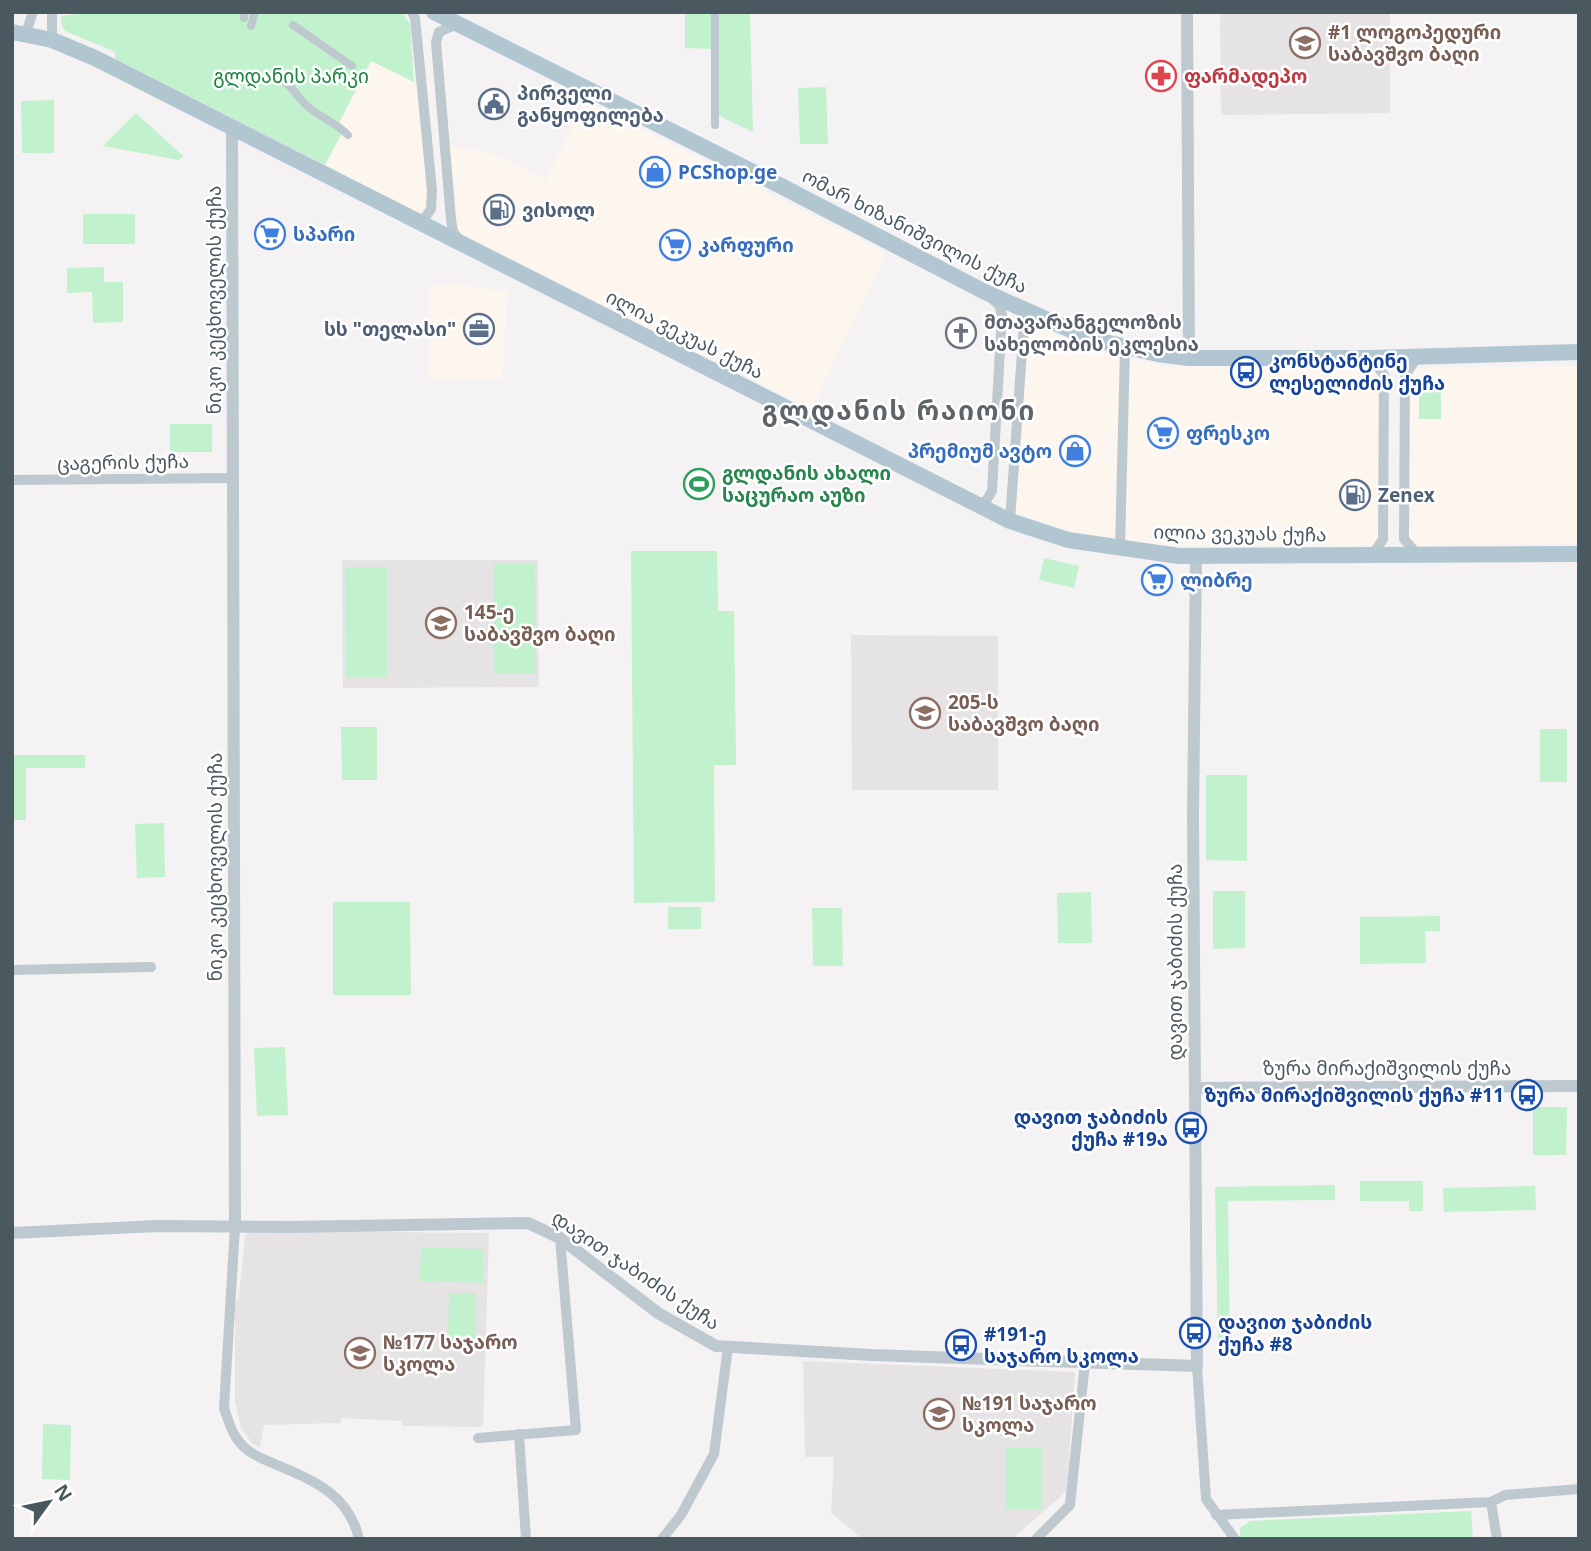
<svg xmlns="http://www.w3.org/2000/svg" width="1591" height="1551" font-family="'Noto Sans','Noto Sans Georgian',sans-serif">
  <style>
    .commercial { fill: #fdf6ee }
    .education { fill: #e6e3e5 }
    .green { fill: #c2f1cd }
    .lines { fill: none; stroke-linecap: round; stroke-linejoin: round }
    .pedestrian { stroke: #bec9cf; stroke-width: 8 }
    .minor { stroke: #bec9cf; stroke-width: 10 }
    .tertiary { stroke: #bec9cf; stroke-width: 12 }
    .primary { stroke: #b2c6d1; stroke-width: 16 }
    .labels { text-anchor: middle; stroke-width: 5; stroke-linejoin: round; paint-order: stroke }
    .education-label { font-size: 19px; font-weight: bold; fill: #785e54; stroke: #fff; text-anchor: start }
    .park-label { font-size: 19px; fill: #17853e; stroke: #fff }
    .health-label { font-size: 19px; font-weight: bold; fill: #be3a42; stroke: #fff; text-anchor: start }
    .service-label { font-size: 19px; font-weight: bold; fill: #4e5e75; stroke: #fff; text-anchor: start }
    .shop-label { font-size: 19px; font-weight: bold; fill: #366cbe; stroke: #fff; text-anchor: start }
    .street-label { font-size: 19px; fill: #4a5960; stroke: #fff }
    .worship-label { font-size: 19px; font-weight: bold; fill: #5b616d; stroke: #fff; text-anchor: start }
    .transit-label { font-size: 19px; font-weight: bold; fill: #164399; stroke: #fff; text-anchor: start }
    .leisure-label { font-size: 19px; font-weight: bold; fill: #27864d; stroke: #fff; text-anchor: start }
    .district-label { font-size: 26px; font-weight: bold; letter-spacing: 2px; fill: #5e6467; stroke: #fff }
  </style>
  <rect width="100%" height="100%" fill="#f5f2f3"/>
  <g class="commercial">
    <path d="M371,61L418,84L427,205L423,211L418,212L325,165L345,127L339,123Z"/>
    <path d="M586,100L886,253L811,409L456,231L448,145L497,155L546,180Z"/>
    <path d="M429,286H469L507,292L502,380L428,378Z"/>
    <path d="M1031,324L1057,335L1129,358L1172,367L1373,368L1380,379L1381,539L1377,545L1147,546L1078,533L1015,514L1023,331Z"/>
    <path d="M1579,366V544L1414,545L1407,537L1408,375L1414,368Z"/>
  </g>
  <g class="education">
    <path d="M1220,12H1390V113L1221,115Z"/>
    <path d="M342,560H538L539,687L343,688Z"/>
    <path d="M851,635L998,636V790H852Z"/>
    <path d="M253,1231L489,1233L483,1427L402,1426L401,1421L341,1418V1423L264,1425L260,1448L252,1443L241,1428L235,1402V1304L239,1296L245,1236Z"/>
    <path d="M803,1361L1075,1372L1067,1491L1012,1539H856L859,1536L831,1513L834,1457H805Z"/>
  </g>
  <g class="green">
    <path d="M94,12H402L410,24L414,82L371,61L339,123L345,127L325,165L115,59V52L65,31L62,26L61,16Z"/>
    <path d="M685,12H750L753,132L711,112L713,49L685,48Z"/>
    <path d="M826,87L828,144H800L798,88Z"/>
    <path d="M54,100V153H22L21,101Z"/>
    <path d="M136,113L183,156L179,160L103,146Z"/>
    <rect x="83" y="214" width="52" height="30"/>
    <path d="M104,267V282H123V322L93,323L92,292L67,293V268Z"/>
    <rect x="1419" y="388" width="22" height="31"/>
    <rect x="170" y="424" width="42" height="28"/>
    <path d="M631,551H717L718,611H734L736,765H714L715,902L634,903Z"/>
    <path d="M1044,558L1079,566L1074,588L1039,580Z"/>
    <path d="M493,563H535L536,674H494Z"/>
    <path d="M345,567H387V678H346Z"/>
    <path d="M341,727H377V780H342Z"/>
    <rect x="1540" y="729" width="27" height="53"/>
    <path d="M12,755H85V768H26V820H12Z"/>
    <path d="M1206,775H1247V861L1206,860Z"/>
    <path d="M164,823L165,877L137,878L135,824Z"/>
    <path d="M1213,891H1245V948L1213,949Z"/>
    <path d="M1091,892L1092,943H1058L1057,893Z"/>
    <path d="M333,902H410L411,995H333Z"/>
    <rect x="668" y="907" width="33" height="22"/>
    <path d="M812,908H842L843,966H813Z"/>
    <path d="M1440,916V931H1425L1426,963L1360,964V917Z"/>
    <path d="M285,1047L288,1115L257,1116L254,1048Z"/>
    <path d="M1533,1107H1567L1566,1155H1533Z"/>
    <path d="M1360,1181H1423V1211H1409V1201H1360Z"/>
    <path d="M1335,1185V1200L1228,1201L1230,1349H1218L1215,1187Z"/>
    <path d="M1535,1186L1536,1210L1444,1212L1443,1188Z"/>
    <path d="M421,1247L483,1249V1283L420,1281Z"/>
    <path d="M449,1293H476V1346L448,1345Z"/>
    <path d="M43,1424L71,1425L70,1480L42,1479Z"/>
    <rect x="1005" y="1448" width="36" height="61"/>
    <path d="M1471,1511L1473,1539H1240V1528L1250,1521Z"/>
  </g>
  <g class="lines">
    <g class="pedestrian">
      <path d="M715,12V125"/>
      <path d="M244,18V12"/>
      <path d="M293,25L352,66"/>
      <path d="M251,26L255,12"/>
      <path d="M285,82C294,89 297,96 305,104C317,116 335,122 348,135"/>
    </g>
    <g class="minor">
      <path d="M52,12V40"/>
      <path d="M412,12L415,18L432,190L431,209L425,218L415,220"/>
      <path d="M457,24L439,32L436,42L451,219L453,231L459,240"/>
      <path d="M26,33L33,12"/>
      <path d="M1417,357L1405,376L1404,539L1418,555"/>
      <path d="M1371,358L1384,375L1383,539L1372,556"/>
      <path d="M12,480L233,478"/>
      <path d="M975,504L986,501L992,491L1002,315L999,305L990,297"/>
      <path d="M1010,521L1025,310"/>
      <path d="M1120,549L1125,347"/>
      <path d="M12,970L151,967"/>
      <path d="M235,1227L224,1408C229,1422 232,1436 244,1447C253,1456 266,1460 277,1465C315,1481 349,1495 359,1539"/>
      <path d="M1197,1366L1206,1499L1235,1539"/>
      <path d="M519,1434L526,1539"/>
      <path d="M478,1438L576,1430L560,1238"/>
      <path d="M1491,1502L1497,1539"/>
      <path d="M1216,1515L1491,1502L1505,1495L1579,1489"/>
      <path d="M662,1539L681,1515L714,1454L728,1347"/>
      <path d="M1036,1539L1070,1505L1085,1363"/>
    </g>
    <g class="tertiary">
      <path d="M1187,12L1189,358"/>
      <path d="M232,127L235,1227"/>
      <path d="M1196,1088L1579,1086"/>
      <path d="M12,1233L157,1226L289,1227L528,1223L560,1238L658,1313L716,1346L872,1355L1197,1366L1193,816L1196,557"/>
    </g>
    <g class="primary">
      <path d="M434,12L781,186L985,292L1091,339L1158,354L1189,358H1371L1579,352"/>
      <path d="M12,32L52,40L95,58L1010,521L1068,540L1179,556L1579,554"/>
    </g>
  </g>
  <defs>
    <g id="school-ring" transform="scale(1.575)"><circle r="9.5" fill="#fff" stroke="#8d6e63" stroke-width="1.5"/><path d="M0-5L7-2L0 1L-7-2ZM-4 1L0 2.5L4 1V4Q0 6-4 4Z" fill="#8d6e63"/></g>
    <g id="pharmacy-ring" transform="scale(1.575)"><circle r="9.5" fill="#fff" stroke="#e0444e" stroke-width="1.5"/><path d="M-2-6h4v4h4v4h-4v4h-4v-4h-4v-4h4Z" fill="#e0444e"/></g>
    <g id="civic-ring" transform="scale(1.575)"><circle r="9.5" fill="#fff" stroke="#5c6f8a" stroke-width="1.5"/><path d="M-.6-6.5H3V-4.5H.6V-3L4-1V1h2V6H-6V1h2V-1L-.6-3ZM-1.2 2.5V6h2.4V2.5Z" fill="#5c6f8a"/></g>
    <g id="shop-ring" transform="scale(1.575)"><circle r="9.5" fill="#fff" stroke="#3f7fe0" stroke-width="1.5"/><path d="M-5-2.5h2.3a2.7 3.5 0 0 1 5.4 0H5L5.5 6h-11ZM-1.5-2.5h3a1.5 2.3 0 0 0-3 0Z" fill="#3f7fe0"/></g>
    <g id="fuel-ring" transform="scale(1.575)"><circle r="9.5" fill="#fff" stroke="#5c6f8a" stroke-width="1.5"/><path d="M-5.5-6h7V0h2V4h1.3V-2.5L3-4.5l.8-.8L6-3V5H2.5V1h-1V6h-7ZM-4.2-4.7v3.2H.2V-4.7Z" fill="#5c6f8a"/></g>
    <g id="supermarket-ring" transform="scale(1.575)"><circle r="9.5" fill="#fff" stroke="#3f7fe0" stroke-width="1.5"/><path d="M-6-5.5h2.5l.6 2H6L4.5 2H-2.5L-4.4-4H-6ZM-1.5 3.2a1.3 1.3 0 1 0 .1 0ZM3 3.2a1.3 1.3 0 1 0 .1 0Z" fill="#3f7fe0"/></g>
    <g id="office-ring" transform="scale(1.575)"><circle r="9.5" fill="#fff" stroke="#5c6f8a" stroke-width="1.5"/><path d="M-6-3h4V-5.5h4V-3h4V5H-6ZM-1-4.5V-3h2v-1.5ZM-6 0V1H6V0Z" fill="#5c6f8a"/></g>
    <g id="church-ring" transform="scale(1.575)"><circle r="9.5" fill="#fff" stroke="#6b7280" stroke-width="1.5"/><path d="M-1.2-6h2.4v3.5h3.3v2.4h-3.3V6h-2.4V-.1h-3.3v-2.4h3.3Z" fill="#6b7280"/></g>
    <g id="bus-ring" transform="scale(1.575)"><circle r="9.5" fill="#fff" stroke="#1a4fb4" stroke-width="1.5"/><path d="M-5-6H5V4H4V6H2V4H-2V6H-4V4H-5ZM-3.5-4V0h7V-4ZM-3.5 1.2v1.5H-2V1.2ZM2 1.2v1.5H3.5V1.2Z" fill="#1a4fb4"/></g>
    <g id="stadium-ring" transform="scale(1.575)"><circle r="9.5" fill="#fff" stroke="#2e9e5b" stroke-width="1.5"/><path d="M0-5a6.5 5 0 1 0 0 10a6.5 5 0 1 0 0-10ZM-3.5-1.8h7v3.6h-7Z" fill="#2e9e5b"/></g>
  </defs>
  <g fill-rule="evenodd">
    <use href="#school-ring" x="1305" y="43"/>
    <use href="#pharmacy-ring" x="1161" y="76"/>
    <use href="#civic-ring" x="494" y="104"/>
    <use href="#shop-ring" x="655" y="172"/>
    <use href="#fuel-ring" x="499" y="210"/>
    <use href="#supermarket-ring" x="270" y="234"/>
    <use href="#supermarket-ring" x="675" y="245"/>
    <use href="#office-ring" x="479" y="329"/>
    <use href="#church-ring" x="961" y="333"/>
    <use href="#bus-ring" x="1246" y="372"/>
    <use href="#supermarket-ring" x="1163" y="433"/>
    <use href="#shop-ring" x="1075" y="451"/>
    <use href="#stadium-ring" x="699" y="484"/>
    <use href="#fuel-ring" x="1355" y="495"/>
    <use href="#supermarket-ring" x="1157" y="580"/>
    <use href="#school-ring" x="441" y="623"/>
    <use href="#school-ring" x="925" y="713"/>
    <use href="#bus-ring" x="1527" y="1095"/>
    <use href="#bus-ring" x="1191" y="1128"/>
    <use href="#bus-ring" x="1195" y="1333"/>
    <use href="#bus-ring" x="961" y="1345"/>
    <use href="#school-ring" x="360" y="1353"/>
    <use href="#school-ring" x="939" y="1414"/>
  </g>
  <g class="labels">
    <g class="education-label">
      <text x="1328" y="39">#1 ლოგოპედური<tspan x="1328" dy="22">საბავშვო ბაღი</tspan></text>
      <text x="464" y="619">145-ე<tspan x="464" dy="22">საბავშვო ბაღი</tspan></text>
      <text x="948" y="709">205-ს<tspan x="948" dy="22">საბავშვო ბაღი</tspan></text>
      <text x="383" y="1349">№177 საჯარო<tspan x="383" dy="22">სკოლა</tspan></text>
      <text x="962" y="1410">№191 საჯარო<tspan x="962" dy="22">სკოლა</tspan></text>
    </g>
    <g class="park-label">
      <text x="291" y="83">გლდანის პარკი</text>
    </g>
    <g class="health-label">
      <text x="1184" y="83">ფარმადეპო</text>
    </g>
    <g class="service-label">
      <text x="517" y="100">პირველი<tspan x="517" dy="22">განყოფილება</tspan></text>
      <text x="522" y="217">ვისოლ</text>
      <text x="456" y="336" text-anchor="end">სს "თელასი"</text>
      <text x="1378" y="502">Zenex</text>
    </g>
    <g class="shop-label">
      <text x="678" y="179">PCShop.ge</text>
      <text x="293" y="241">სპარი</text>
      <text x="698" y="252">კარფური</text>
      <text x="1186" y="440">ფრესკო</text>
      <text x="1052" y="458" text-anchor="end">პრემიუმ ავტო</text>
      <text x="1180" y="587">ლიბრე</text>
    </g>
    <g class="street-label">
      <text transform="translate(915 231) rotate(27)" y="7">ომარ ხიზანიშვილის ქუჩა</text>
      <text transform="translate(214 300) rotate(-90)" y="7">ნიკო კეცხოველის ქუჩა</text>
      <text transform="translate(685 334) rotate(27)" y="7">ილია ვეკუას ქუჩა</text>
      <text transform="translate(123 462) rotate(-1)" y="7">ცაგერის ქუჩა</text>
      <text transform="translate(1240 533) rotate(1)" y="7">ილია ვეკუას ქუჩა</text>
      <text transform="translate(215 867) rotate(-90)" y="7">ნიკო კეცხოველის ქუჩა</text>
      <text transform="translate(1175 962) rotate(-90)" y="7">დავით ჯაბიძის ქუჩა</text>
      <text x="1387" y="1075">ზურა მირაქიშვილის ქუჩა</text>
      <text transform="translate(636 1270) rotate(34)" y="7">დავით ჯაბიძის ქუჩა</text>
    </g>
    <g class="worship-label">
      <text x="984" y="329">მთავარანგელოზის<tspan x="984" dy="22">სახელობის ეკლესია</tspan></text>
    </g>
    <g class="transit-label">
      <text x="1269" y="368">კონსტანტინე<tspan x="1269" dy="22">ლესელიძის ქუჩა</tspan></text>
      <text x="1504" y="1102" text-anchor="end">ზურა მირაქიშვილის ქუჩა #11</text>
      <text x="1168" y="1124" text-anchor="end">დავით ჯაბიძის<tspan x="1168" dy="22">ქუჩა #19ა</tspan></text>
      <text x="1218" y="1329">დავით ჯაბიძის<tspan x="1218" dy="22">ქუჩა #8</tspan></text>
      <text x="984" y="1341">#191-ე<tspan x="984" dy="22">საჯარო სკოლა</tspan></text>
    </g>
    <g class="leisure-label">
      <text x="722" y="480">გლდანის ახალი<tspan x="722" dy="22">საცურაო აუზი</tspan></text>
    </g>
    <g class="district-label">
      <text x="899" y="420">გლდანის რაიონი</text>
    </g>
  </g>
  <rect width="1591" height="1551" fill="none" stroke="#4a5960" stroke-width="28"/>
  <g transform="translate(49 1502) rotate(57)" stroke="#ffffff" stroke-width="5" paint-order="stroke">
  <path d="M0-5L12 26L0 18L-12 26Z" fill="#4a5960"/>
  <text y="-10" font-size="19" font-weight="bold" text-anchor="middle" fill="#4a5960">N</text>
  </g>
</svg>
